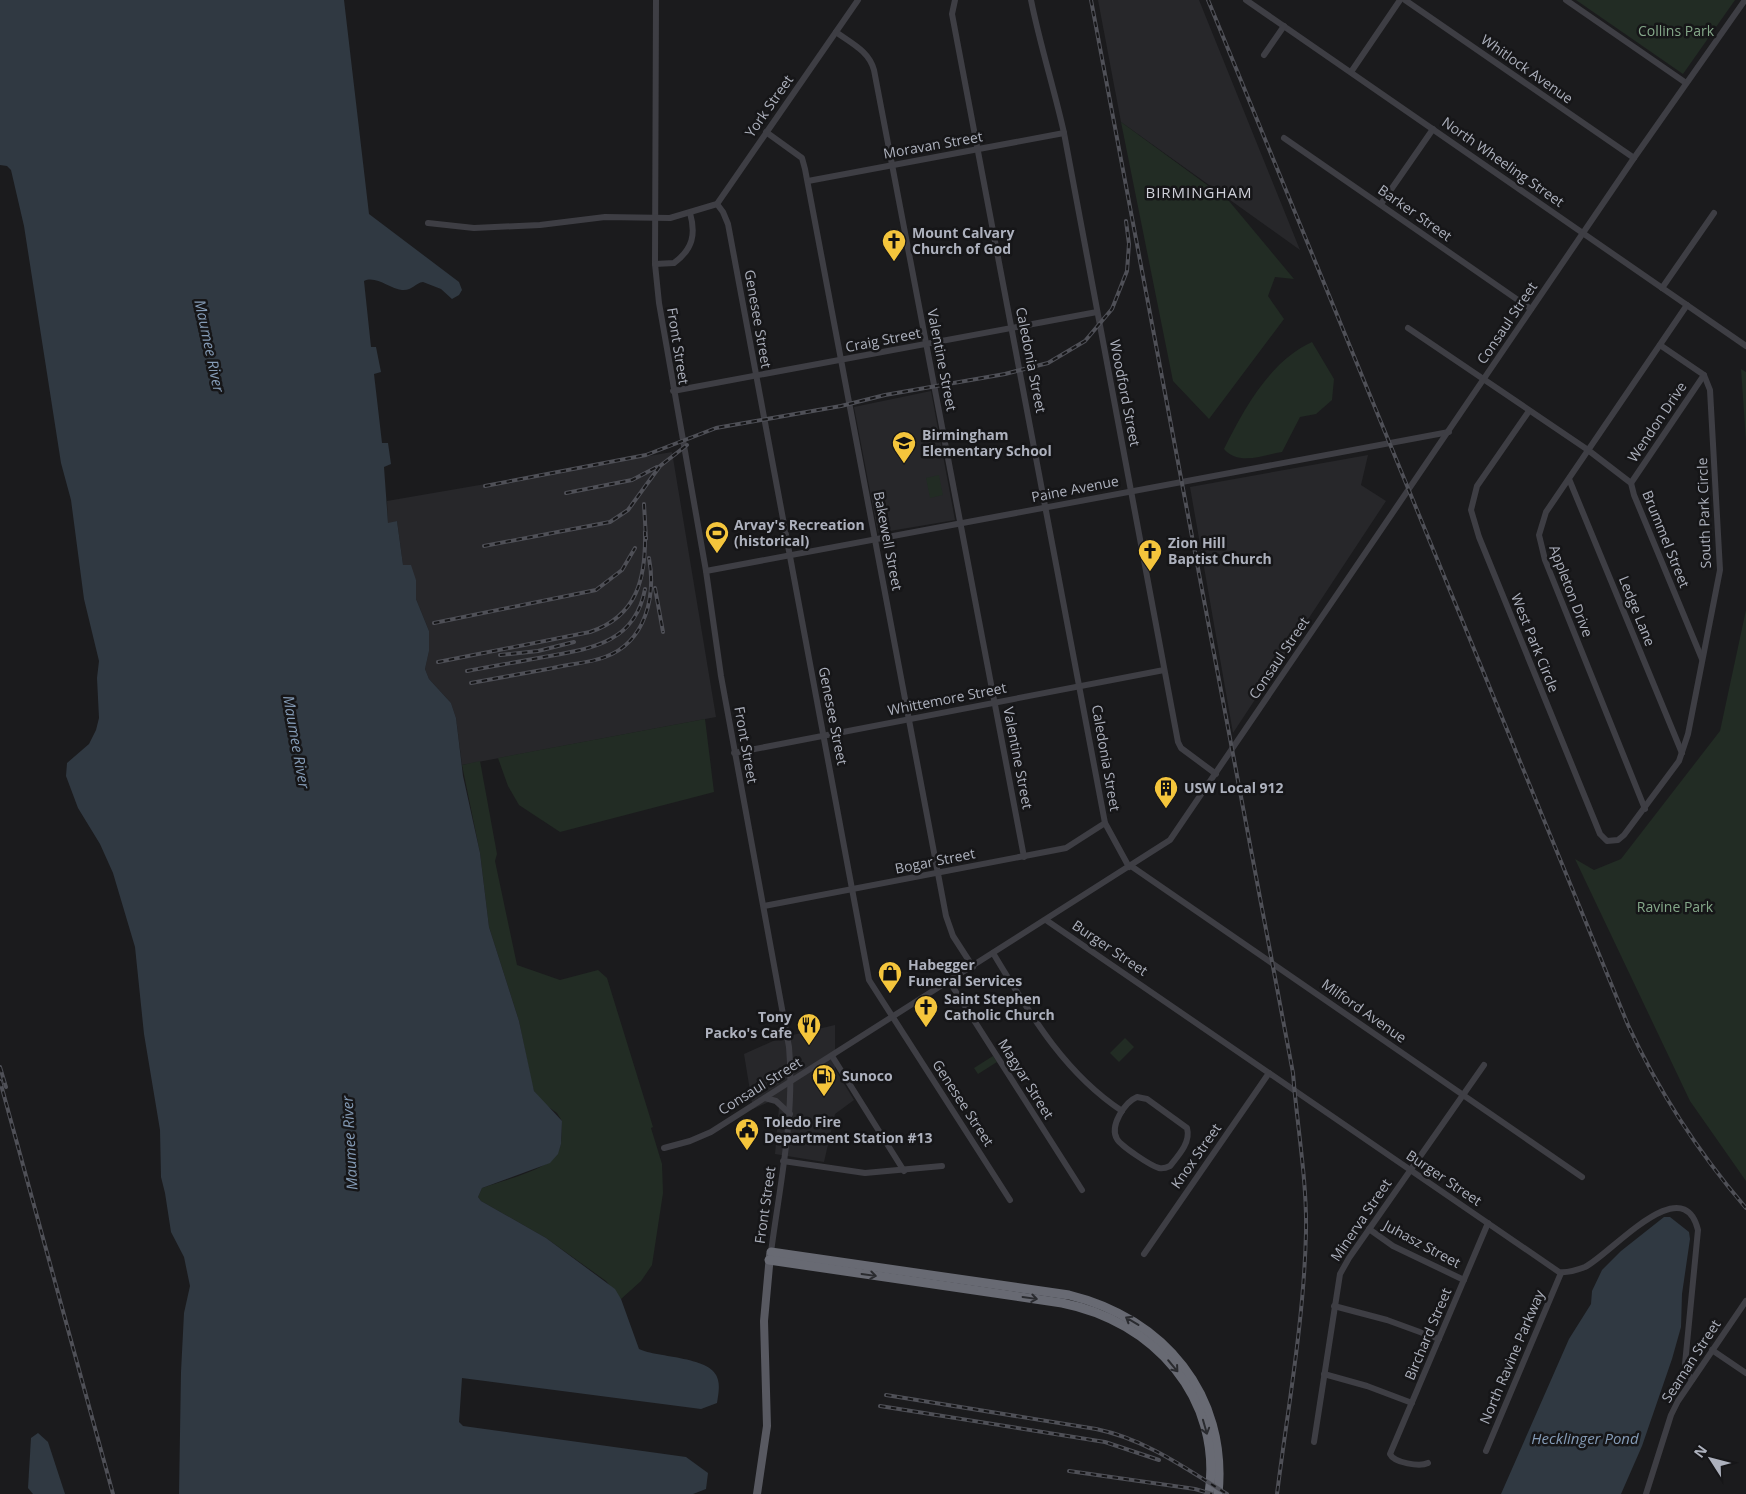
<svg xmlns="http://www.w3.org/2000/svg" width="1746" height="1494" font-family="'Open Sans',sans-serif">
  <style>
    .built { fill: #27272a }
    .green { fill: #222c24 }
    .water { fill: #303942 }
    .lines { fill: none; stroke-linecap: round; stroke-linejoin: round }
    .minor { stroke: #3e3e44; stroke-width: 6 }
    .major { stroke: #585961; stroke-width: 8 }
    .highway { stroke: #686a73; stroke-width: 9 }
    .rail-casing { stroke: #4f5057; stroke-width: 4 }
    .rail { stroke: #161618; stroke-width: 2; stroke-dasharray: 5.5; stroke-linecap: butt }
    .oneway { stroke: #2a2b2f }
    .labels { text-anchor: middle; stroke-width: 5; stroke-linejoin: round; paint-order: stroke }
    .park-label { font-size: 14px; fill: #85a88a; stroke: #161618 }
    .street-label { font-size: 14px; fill: #adb1bd; stroke: #161618 }
    .poi-label { font-size: 14px; font-weight: bold; fill: #adb1bd; stroke: #161618; text-anchor: start }
    .neighbourhood-label { font-size: 15px; letter-spacing: 1px; fill: #cfd0d9; stroke: #161618 }
    .water-label { font-size: 15px; font-style: italic; fill: #859cb7; stroke: #161618 }
  </style>
  <rect width="100%" height="100%" fill="#1b1b1d"/>
  <g class="built">
    <path d="M1098,0H1199L1300,250L1121,122Z"/>
    <path d="M931,391L955,520L878,533L854,407Z"/>
    <path d="M672,452L716,717L462,765L456,718L451,703L429,679L425,669L429,651V631L416,599V580L403,565L397,521L388,524L387,501Z"/>
    <path d="M1368,455L1361,485L1386,501L1233,733L1190,487Z"/>
    <path d="M835,1025V1069L854,1100L835,1114L824,1162L775,1154L779,1107L771,1101L753,1109L744,1054L780,1038Z"/>
  </g>
  <g class="green">
    <path d="M1576,0H1735L1683,74Z"/>
    <path d="M1121,122L1229,201L1294,279L1275,277L1268,296L1284,319L1209,419L1173,381Z"/>
    <path d="M1312,342L1334,379L1332,400L1316,414L1300,417L1282,452C1262,455 1239,466 1224,449C1244,409 1270,361 1312,342Z"/>
    <path d="M1741,369L1746,372V441Z"/>
    <path d="M939,475L943,495L930,498L926,478Z"/>
    <path d="M1746,610V1181L1690,1101L1575,859L1594,870L1621,859L1720,731Z"/>
    <path d="M705,719L714,792L560,832L519,805L508,786L498,758Z"/>
    <path d="M480,761L497,854L495,861L517,965L560,980L598,970L607,978L653,1127L651,1128L662,1164L663,1193L652,1265L641,1281L621,1299L606,1281L546,1238L481,1201L478,1197L482,1188C500,1181 550,1170 558,1152C563,1143 561,1132 562,1121L557,1113L543,1103L534,1091L531,1080L519,1021L489,927L480,853L462,765Z"/>
    <path d="M1125,1038L1134,1047L1119,1062L1110,1053Z"/>
    <path d="M993,1056L997,1062L978,1074L974,1068Z"/>
  </g>
  <g class="water">
    <path d="M0,0H344L369,214L459,282L462,290L459,295L452,299L441,289L423,282C415,283 412,291 402,290C390,289 376,275 364,281L371,347H376L381,372L374,374L382,443H388L391,464L384,467L388,523L397,521L403,565H411L416,580V599L429,631V651L425,669L429,679L451,703L456,718L463,776L480,853L489,927L519,1021L534,1091L562,1121L561,1144L558,1154L550,1163L482,1188L478,1197L481,1201L546,1238L615,1289L621,1299L639,1349C657,1358 714,1356 718,1380C720,1387 718,1396 717,1403L701,1409L462,1378L459,1422L463,1426L686,1457L708,1473L706,1489L693,1494H179L181,1372L184,1313L190,1286L184,1257L171,1232L165,1193L161,1177L160,1130L144,1034L135,947L113,873L100,844L78,808L66,776L67,763L89,744L96,730L99,718L97,678L99,661L84,599L71,500L61,463L24,226L11,170L7,166L0,165Z"/>
    <path d="M1664,1217H1670L1689,1232L1690,1239L1682,1294L1681,1327L1672,1359L1642,1446L1621,1494H1501L1569,1339L1591,1304L1592,1291L1602,1270L1621,1251Z"/>
    <path d="M38,1433L48,1442L65,1494H33L28,1488L31,1438Z"/>
  </g>
  <g class="lines">
    <g class="minor">
      <path d="M656,0L655,264L659,303L706,571L721,676L789,1047C795,1115 780,1184 771,1252"/>
      <path d="M955,0L952,14L1105,823L1129,867"/>
      <path d="M1031,0C1040,45 1054,88 1064,133L1178,742L1181,748L1216,774"/>
      <path d="M1246,0L1746,346"/>
      <path d="M1405,0L1634,158"/>
      <path d="M1566,0L1686,83"/>
      <path d="M836,32C851,43 869,51 874,70L1024,857"/>
      <path d="M1264,55L1284,26"/>
      <path d="M1351,72L1400,0"/>
      <path d="M766,132L802,158L805,169L946,916L953,936L973,967"/>
      <path d="M1284,138L1531,309"/>
      <path d="M808,181L1064,133"/>
      <path d="M717,204L723,212L728,224L869,980L1010,1200"/>
      <path d="M1381,204L1433,129"/>
      <path d="M428,223L474,228L540,225L605,217L670,218L717,204L858,0"/>
      <path d="M655,264L674,263C693,249 696,234 690,213"/>
      <path d="M1662,288L1714,213"/>
      <path d="M1408,328L1588,450L1631,483L1634,495L1702,659"/>
      <path d="M673,391L1097,312"/>
      <path d="M1529,411L1477,486L1471,510L1479,537L1600,834L1607,841L1618,840L1624,835L1679,761L1688,734L1720,570L1710,390L1704,375L1660,345"/>
      <path d="M1569,479L1682,753"/>
      <path d="M1631,483L1704,375"/>
      <path d="M706,571L1449,432"/>
      <path d="M734,753L1164,670"/>
      <path d="M1645,809L1545,560L1539,535L1546,512L1687,305"/>
      <path d="M1131,866L1582,1177"/>
      <path d="M764,906L1066,848L1105,823"/>
      <path d="M1046,920L1559,1272C1567,1273 1577,1270 1585,1267C1610,1255 1683,1168 1698,1230L1685,1364L1687,1373L1692,1380"/>
      <path d="M993,953C1029,1012 1063,1072 1122,1111"/>
      <path d="M949,981L1082,1190"/>
      <path d="M832,1056L904,1171"/>
      <path d="M1137,1097L1147,1099L1187,1128C1191,1142 1179,1155 1170,1166C1166,1168 1163,1169 1159,1168C1151,1166 1121,1146 1117,1139C1109,1126 1125,1102 1137,1097Z"/>
      <path d="M765,1098L776,1101L790,1114"/>
      <path d="M664,1148L690,1141L711,1132L1170,840L1634,158L1745,0"/>
      <path d="M783,1161L865,1173L942,1166"/>
      <path d="M1369,1229L1393,1246L1464,1280"/>
      <path d="M1144,1254L1269,1073"/>
      <path d="M1334,1306L1387,1320L1439,1339"/>
      <path d="M1712,1350L1746,1373"/>
      <path d="M1324,1374L1367,1386L1412,1403"/>
      <path d="M1314,1442L1340,1274L1349,1258L1484,1065"/>
      <path d="M1486,1451L1561,1273"/>
      <path d="M1428,1463C1420,1467 1394,1463 1390,1454L1488,1223"/>
      <path d="M1646,1494L1671,1415L1678,1401L1746,1301"/>
    </g>
    <path class="major" d="M757,1494L767,1426L764,1321L770,1255"/>
    <g class="highway">
      <path d="M771,1252L1069,1295C1164,1318 1228,1395 1218,1494"/>
      <path d="M769,1260L1062,1303C1154,1321 1223,1398 1209,1494"/>
    </g>
    <g class="rail-casing">
      <g id="rail">
        <path d="M1091,0L1293,1073C1297,1126 1307,1179 1306,1232C1304,1320 1288,1407 1277,1494"/>
        <path d="M1208,0L1628,1025C1659,1092 1698,1152 1746,1208"/>
        <path d="M485,486L646,455L716,428L841,406L885,395L1005,374L1048,363L1085,341L1112,309L1127,271L1129,244L1126,221"/>
        <path d="M566,493L632,480L657,467"/>
        <path d="M644,504L646,539"/>
        <path d="M484,546L610,522L628,510L660,466L687,445"/>
        <path d="M655,588L663,632"/>
        <path d="M434,623L596,590L622,570L635,548"/>
        <path d="M500,655L538,651L574,642"/>
        <path d="M438,662L590,632C638,616 646,577 645,532"/>
        <path d="M467,671C493,666 518,662 544,657C589,649 635,644 645,589"/>
        <path d="M471,683C498,678 526,673 553,668C570,664 589,663 605,657C646,642 656,596 649,558"/>
        <path d="M0,1067L6,1087"/>
        <path d="M0,1081L113,1494"/>
        <path d="M886,1395L1096,1429C1145,1439 1185,1468 1227,1494"/>
        <path d="M880,1406L1105,1442L1159,1460"/>
        <path d="M1069,1471L1195,1489L1212,1494"/>
      </g>
    </g>
    <use href="#rail" class="rail"/>
  </g>
  <defs><path id="oneway-shaft" d="M-6 0H5M1.5-3L5.5 0L1.5 3" fill="none" stroke-width="1.6" stroke-linecap="round" stroke-linejoin="round" transform="scale(1.25)"/></defs>
  <g class="oneway">
    <use href="#oneway-shaft" transform="translate(869 1275) rotate(8)"/>
    <use href="#oneway-shaft" transform="translate(1030 1298) rotate(8)"/>
    <use href="#oneway-shaft" transform="translate(1132 1321) rotate(-149)"/>
    <use href="#oneway-shaft" transform="translate(1173 1366) rotate(50)"/>
    <use href="#oneway-shaft" transform="translate(1205 1427) rotate(74)"/>
  </g>
  <defs>
    <g id="church-pin" transform="scale(1.25)"><path d="M0 17L-7.5 6A9.5 9.5 0 1 1 7.5 6Z" fill="#f4c53c" stroke="#161618"/><path d="M-1.2-6h2.4v3.5h3.3v2.4h-3.3V6h-2.4V-.1h-3.3v-2.4h3.3Z" fill="#111"/></g>
    <g id="school-pin" transform="scale(1.25)"><path d="M0 17L-7.5 6A9.5 9.5 0 1 1 7.5 6Z" fill="#f4c53c" stroke="#161618"/><path d="M0-5L7-2L0 1L-7-2ZM-4 1L0 2.5L4 1V4Q0 6-4 4Z" fill="#111"/></g>
    <g id="stadium-pin" transform="scale(1.25)"><path d="M0 17L-7.5 6A9.5 9.5 0 1 1 7.5 6Z" fill="#f4c53c" stroke="#161618"/><path d="M0-5a6.5 5 0 1 0 0 10a6.5 5 0 1 0 0-10ZM-3.5-1.8h7v3.6h-7Z" fill="#111"/></g>
    <g id="building-pin" transform="scale(1.25)"><path d="M0 17L-7.5 6A9.5 9.5 0 1 1 7.5 6Z" fill="#f4c53c" stroke="#161618"/><path d="M-4-6H4V6H1V3H-1V6H-4ZM-2.5-4.3h1.7v1.8h-1.7ZM.8-4.3h1.7v1.8H.8ZM-2.5-1h1.7V.8h-1.7ZM.8-1h1.7V.8H.8Z" fill="#111"/></g>
    <g id="shop-pin" transform="scale(1.25)"><path d="M0 17L-7.5 6A9.5 9.5 0 1 1 7.5 6Z" fill="#f4c53c" stroke="#161618"/><path d="M-5-2.5h2.3a2.7 3.5 0 0 1 5.4 0H5L5.5 6h-11ZM-1.5-2.5h3a1.5 2.3 0 0 0-3 0Z" fill="#111"/></g>
    <g id="restaurant-pin" transform="scale(1.25)"><path d="M0 17L-7.5 6A9.5 9.5 0 1 1 7.5 6Z" fill="#f4c53c" stroke="#161618"/><path d="M-5-6h1v4h1v-4h1v4h1v-4h1v5L-1.5 .5V6h-2V.5L-5-1ZM5-6V6H3V1.5H1.5Q1.5-4 5-6Z" fill="#111"/></g>
    <g id="fuel-pin" transform="scale(1.25)"><path d="M0 17L-7.5 6A9.5 9.5 0 1 1 7.5 6Z" fill="#f4c53c" stroke="#161618"/><path d="M-5.5-6h7V0h2V4h1.3V-2.5L3-4.5l.8-.8L6-3V5H2.5V1h-1V6h-7ZM-4.2-4.7v3.2H.2V-4.7Z" fill="#111"/></g>
    <g id="civic-pin" transform="scale(1.25)"><path d="M0 17L-7.5 6A9.5 9.5 0 1 1 7.5 6Z" fill="#f4c53c" stroke="#161618"/><path d="M-.6-6.5H3V-4.5H.6V-3L4-1V1h2V6H-6V1h2V-1L-.6-3ZM-1.2 2.5V6h2.4V2.5Z" fill="#111"/></g>
  </defs>
  <g fill-rule="evenodd">
    <use href="#church-pin" x="894" y="241"/>
    <use href="#school-pin" x="904" y="443"/>
    <use href="#stadium-pin" x="717" y="533"/>
    <use href="#church-pin" x="1150" y="551"/>
    <use href="#building-pin" x="1166" y="788"/>
    <use href="#shop-pin" x="890" y="973"/>
    <use href="#church-pin" x="926" y="1007"/>
    <use href="#restaurant-pin" x="809" y="1025"/>
    <use href="#fuel-pin" x="824" y="1076"/>
    <use href="#civic-pin" x="747" y="1130"/>
  </g>
  <g class="labels">
    <g class="park-label">
      <text x="1676" y="36">Collins Park</text>
      <text x="1675" y="912">Ravine Park</text>
    </g>
    <g class="street-label">
      <text transform="translate(1527 69) rotate(35)" y="5">Whitlock Avenue</text>
      <text transform="translate(769 106) rotate(-55)" y="5">York Street</text>
      <text transform="translate(933 145) rotate(-10)" y="5">Moravan Street</text>
      <text transform="translate(1503 162) rotate(35)" y="5">North Wheeling Street</text>
      <text transform="translate(1415 213) rotate(35)" y="5">Barker Street</text>
      <text transform="translate(758 319) rotate(80)" y="5">Genesee Street</text>
      <text transform="translate(1507 323) rotate(-56)" y="5">Consaul Street</text>
      <text transform="translate(883 340) rotate(-11)" y="5">Craig Street</text>
      <text transform="translate(678 346) rotate(81)" y="5">Front Street</text>
      <text transform="translate(942 360) rotate(79)" y="5">Valentine Street</text>
      <text transform="translate(1031 360) rotate(79)" y="5">Caledonia Street</text>
      <text transform="translate(1125 393) rotate(79)" y="5">Woodford Street</text>
      <text transform="translate(1657 422) rotate(-56)" y="5">Wendon Drive</text>
      <text transform="translate(1075 489) rotate(-11)" y="5">Paine Avenue</text>
      <text transform="translate(1704 513) rotate(-92)" y="5">South Park Circle</text>
      <text transform="translate(1666 539) rotate(68)" y="5">Brummel Street</text>
      <text transform="translate(888 541) rotate(79)" y="5">Bakewell Street</text>
      <text transform="translate(1571 591) rotate(69)" y="5">Appleton Drive</text>
      <text transform="translate(1637 611) rotate(68)" y="5">Ledge Lane</text>
      <text transform="translate(1535 643) rotate(68)" y="5">West Park Circle</text>
      <text transform="translate(1279 658) rotate(-56)" y="5">Consaul Street</text>
      <text transform="translate(947 699) rotate(-11)" y="5">Whittemore Street</text>
      <text transform="translate(833 716) rotate(79)" y="5">Genesee Street</text>
      <text transform="translate(746 745) rotate(80)" y="5">Front Street</text>
      <text transform="translate(1018 758) rotate(79)" y="5">Valentine Street</text>
      <text transform="translate(1106 758) rotate(80)" y="5">Caledonia Street</text>
      <text transform="translate(935 861) rotate(-11)" y="5">Bogar Street</text>
      <text transform="translate(1110 948) rotate(34)" y="5">Burger Street</text>
      <text transform="translate(1364 1011) rotate(35)" y="5">Milford Avenue</text>
      <text transform="translate(1026 1079) rotate(58)" y="5">Magyar Street</text>
      <text transform="translate(760 1086) rotate(-32)" y="5">Consaul Street</text>
      <text transform="translate(963 1103) rotate(57)" y="5">Genesee Street</text>
      <text transform="translate(1196 1156) rotate(-55)" y="5">Knox Street</text>
      <text transform="translate(1444 1178) rotate(34)" y="5">Burger Street</text>
      <text transform="translate(765 1205) rotate(-82)" y="5">Front Street</text>
      <text transform="translate(1361 1220) rotate(-56)" y="5">Minerva Street</text>
      <text transform="translate(1422 1244) rotate(28)" y="5">Juhasz Street</text>
      <text transform="translate(1428 1334) rotate(-67)" y="5">Birchard Street</text>
      <text transform="translate(1512 1357) rotate(-67)" y="5">North Ravine Parkway</text>
      <text transform="translate(1691 1361) rotate(-57)" y="5">Seaman Street</text>
    </g>
    <g class="poi-label">
      <text x="912" y="238">Mount Calvary<tspan x="912" dy="16">Church of God</tspan></text>
      <text x="922" y="440">Birmingham<tspan x="922" dy="16">Elementary School</tspan></text>
      <text x="734" y="530">Arvay's Recreation<tspan x="734" dy="16">(historical)</tspan></text>
      <text x="1168" y="548">Zion Hill<tspan x="1168" dy="16">Baptist Church</tspan></text>
      <text x="1184" y="793">USW Local 912</text>
      <text x="908" y="970">Habegger<tspan x="908" dy="16">Funeral Services</tspan></text>
      <text x="944" y="1004">Saint Stephen<tspan x="944" dy="16">Catholic Church</tspan></text>
      <text x="792" y="1022" text-anchor="end">Tony<tspan x="792" dy="16">Packo's Cafe</tspan></text>
      <text x="842" y="1081">Sunoco</text>
      <text x="764" y="1127">Toledo Fire<tspan x="764" dy="16">Department Station #13</tspan></text>
    </g>
    <g class="neighbourhood-label">
      <text x="1199" y="198">BIRMINGHAM</text>
    </g>
    <g class="water-label">
      <text transform="translate(209 346) rotate(78)" y="5">Maumee River</text>
      <text transform="translate(296 742) rotate(80)" y="5">Maumee River</text>
      <text transform="translate(350 1143) rotate(-93)" y="5">Maumee River</text>
      <text x="1585" y="1444">Hecklinger Pond</text>
    </g>
  </g>
  <g transform="translate(1711 1459) rotate(306)" stroke="#161618" stroke-width="4" paint-order="stroke">
  <path d="M0-4L9 19L0 12L-9 19Z" fill="#adb1bd"/>
  <text y="-8" font-size="14" font-weight="bold" text-anchor="middle" fill="#adb1bd">N</text>
  </g>
</svg>
